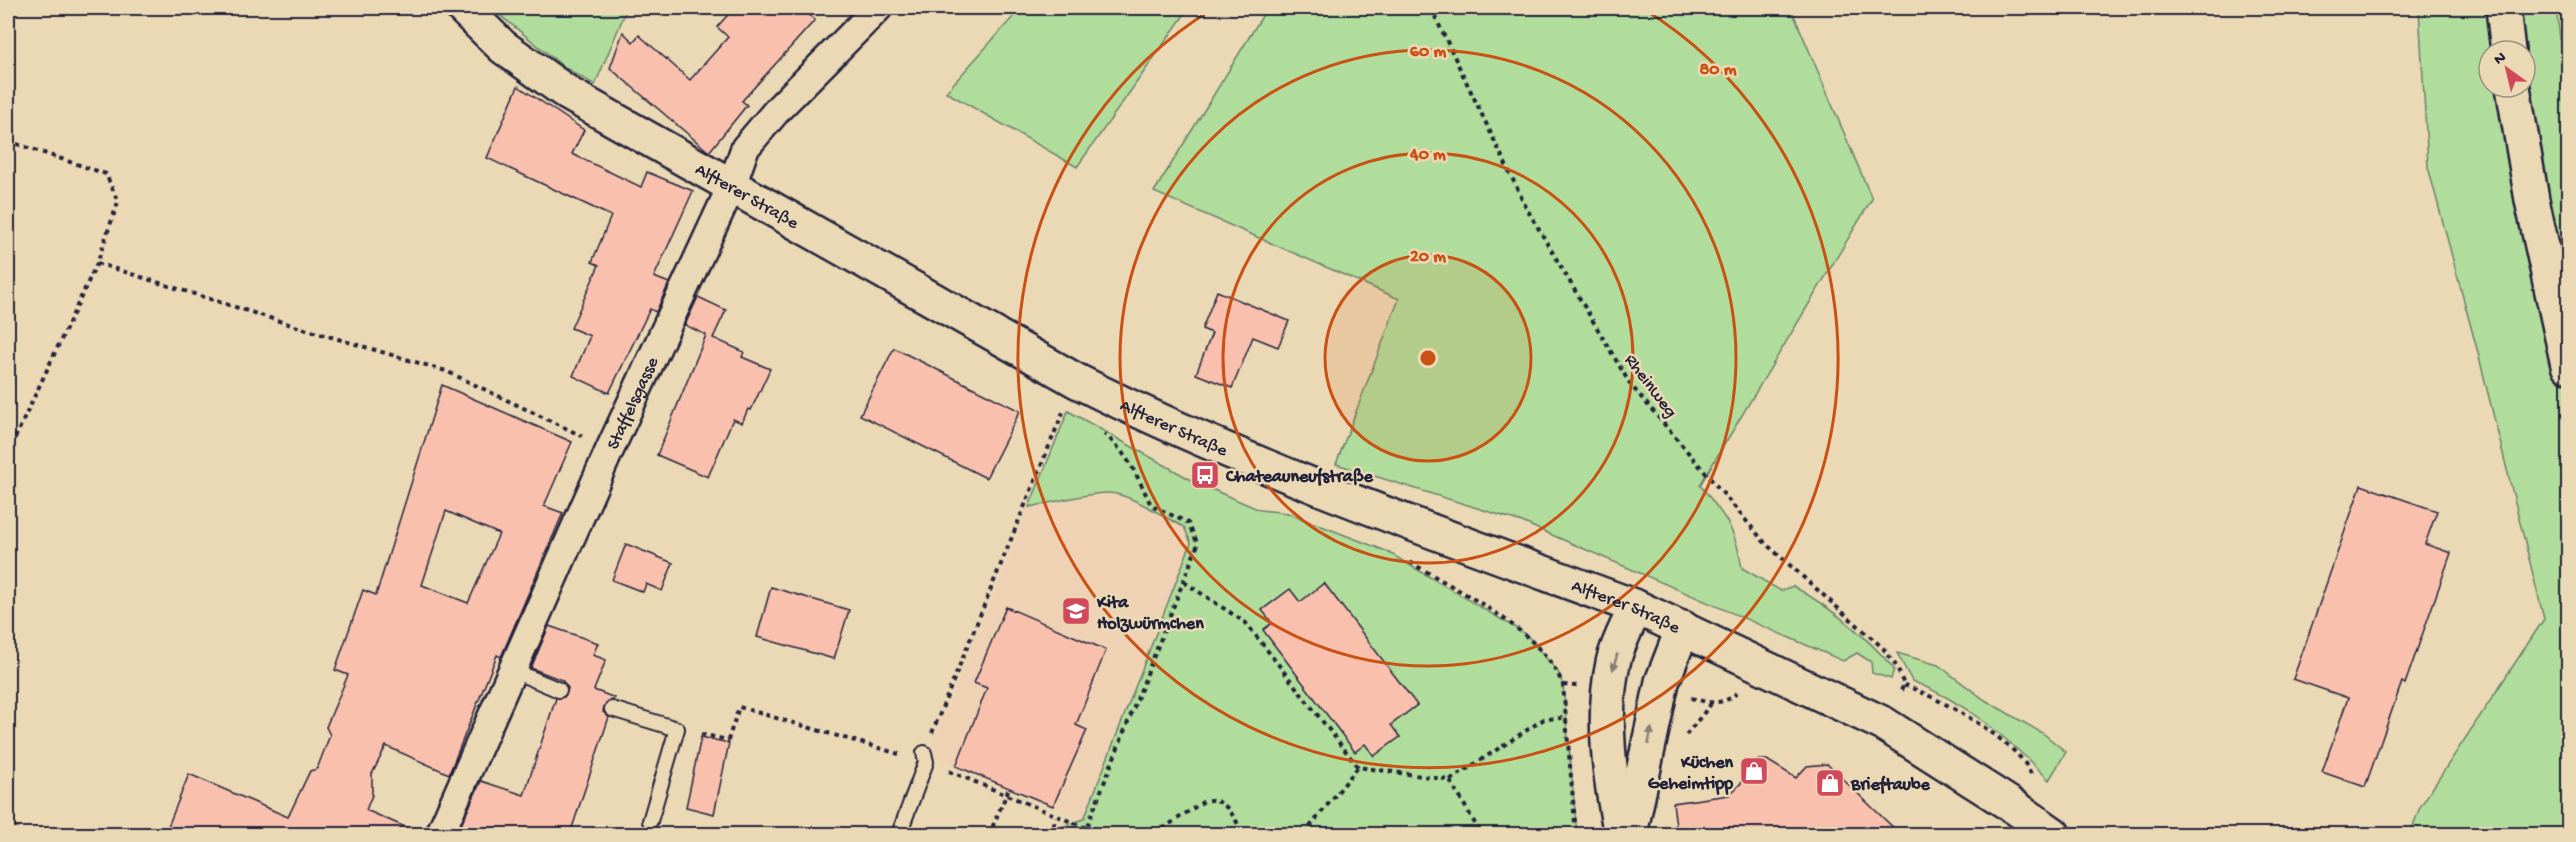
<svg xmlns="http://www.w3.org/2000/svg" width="2576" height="842" font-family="'Gochi Hand',sans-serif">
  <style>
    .built { fill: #efd2b4 }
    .green { fill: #b0dd9b; stroke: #69806b; stroke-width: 1.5; fill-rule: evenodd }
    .building { fill: #f9c0ae; stroke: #22223b; stroke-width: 1.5; fill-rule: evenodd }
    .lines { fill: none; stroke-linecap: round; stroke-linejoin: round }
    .service-casing { stroke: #22223b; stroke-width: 18 }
    .minor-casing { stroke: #22223b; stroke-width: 32 }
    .tertiary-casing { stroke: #22223b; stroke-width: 38 }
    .secondary-casing { stroke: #22223b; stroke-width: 38 }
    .path { stroke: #22223b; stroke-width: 4; stroke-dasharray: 4.5 4.5; stroke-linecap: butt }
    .service { stroke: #ebd9b6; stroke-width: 14 }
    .minor { stroke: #ebd9b6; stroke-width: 27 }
    .tertiary { stroke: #ebd9b6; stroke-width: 33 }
    .secondary { stroke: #ebd9b6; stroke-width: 33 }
    .oneway { fill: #867e78 }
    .ring { fill: none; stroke: #ca5113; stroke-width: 3 }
    .labels { text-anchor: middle; stroke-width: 5; stroke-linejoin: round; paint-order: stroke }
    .street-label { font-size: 18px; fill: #22223b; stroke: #ebd9b6 }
    .poi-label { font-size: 18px; font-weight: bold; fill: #22223b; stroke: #ebd9b6; text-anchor: start }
    .centre { fill: #ca5113; stroke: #ebd9b6; stroke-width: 3 }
    .ring-label { font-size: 18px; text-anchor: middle; font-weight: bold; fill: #ca5113; stroke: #ebd9b6; stroke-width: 5; stroke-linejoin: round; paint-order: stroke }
  </style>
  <rect width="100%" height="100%" fill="#ebd9b6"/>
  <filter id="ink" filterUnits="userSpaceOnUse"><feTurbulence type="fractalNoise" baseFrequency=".0167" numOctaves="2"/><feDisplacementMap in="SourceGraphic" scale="12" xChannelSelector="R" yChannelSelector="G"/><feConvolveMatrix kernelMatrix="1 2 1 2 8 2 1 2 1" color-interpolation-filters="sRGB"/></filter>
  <g filter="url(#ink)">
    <path class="built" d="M1109,493L1143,503L1149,510L1185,527L1191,543L1083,820L928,755L1029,507Z"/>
    <g class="green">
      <path d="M491,8H627L595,85L564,67Z"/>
      <path d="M1021,8H1189L1077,167L946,92Z"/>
      <path d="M1267,8H1791L1872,199L1700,485C1724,515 1736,529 1742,568L1781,591L1793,586C1831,608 1866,635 1894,669L1891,679L1872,673L1871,662L1857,653L1843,661L1522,522L1336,464L1399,299L1154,192Z"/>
      <path d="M2419,8H2556L2568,100V834H2410L2420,807L2544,619L2478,353L2428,167ZM2489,51H2525V87H2489Z"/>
      <path d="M1068,411L1195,482L1260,510L1288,513L1386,551L1526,634L1558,672L1563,685L1577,834H1054L1058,828L1084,819L1191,543L1184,527C1164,517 1129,493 1108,493C1085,493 1052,503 1029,507Z"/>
      <path d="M1897,653L1938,665L1985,700L2044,734L2066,752L2049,780C2009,739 1966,702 1912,681Z"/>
    </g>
    <g class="building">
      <path d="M734,8H801L815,20L742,101L747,105L709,152L610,68L623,32L633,42L639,35L690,80L728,37L717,27Z"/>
      <path d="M518,86L584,130L572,154L641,187L647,172L693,191L654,277L669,283L656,312L650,309L609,393L573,376L590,336L571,328L599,265L592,262L611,216L487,158Z"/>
      <path d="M1217,291L1289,321L1278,347L1253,337L1232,388L1196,374L1212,333L1202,329Z"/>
      <path d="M698,297L726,310L713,338L744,352L742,357L770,369L751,410L748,409L742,423L733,419L708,477L657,455L706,335L685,325Z"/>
      <path d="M894,348L1020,411L986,478L860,415Z"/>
      <path d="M442,385L572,442L544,506L563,513L501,657L497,655L449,774L386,746L372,774V795L366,810L421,834H165L189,774L288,817L310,771L317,769L330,735L326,727L348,675L335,670L363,590L376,595ZM446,511L499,534L468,603L422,585Z"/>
      <path d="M2361,485L2437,511L2425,544L2451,553L2405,684L2402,682L2365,787L2322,772L2348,698L2293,679Z"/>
      <path d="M626,544L673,563L662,591L646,584L643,592L612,580Z"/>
      <path d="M1324,583L1417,705L1391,725L1400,737L1374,756L1365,744L1355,752L1263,630L1272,623L1262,610L1290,589L1300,602Z"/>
      <path d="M771,587L849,610L834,659L757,637Z"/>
      <path d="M1006,607L1106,650L1076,725L1087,730L1053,806L956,766L987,688L974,683Z"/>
      <path d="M549,626L598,643L593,655L606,660L594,690L615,698L604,706L603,712L609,717L570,834H457L481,781L524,795L556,698L564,697L567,693L568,688L562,680L531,668Z"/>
      <path d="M701,737L729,743L714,814L686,807Z"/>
      <path d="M1759,760H1767L1796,778L1807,766L1827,764L1900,834H1677L1673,803L1729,795L1741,783L1749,767Z"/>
    </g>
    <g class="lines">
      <g class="service-casing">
        <g id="service">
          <path d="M514,671L559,690"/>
          <path d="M612,709L677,729L650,821"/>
          <path d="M899,834L926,762L924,753"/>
        </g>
      </g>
      <g class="minor-casing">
        <g id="minor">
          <path id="s1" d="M440,834L610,449L732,185L745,148L779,108L878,8"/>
        </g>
      </g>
      <g class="tertiary-casing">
        <g id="tertiary">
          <path id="s2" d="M463,8L503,47L569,94L1077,381C1257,471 1448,537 1636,607L1884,724L2016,808L2053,834"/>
          <path d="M1621,834C1610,780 1601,719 1613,663C1617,644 1628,625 1636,607"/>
          <path d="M1630,834L1662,682L1683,628"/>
        </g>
      </g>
      <g class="secondary-casing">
        <g id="secondary">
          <path d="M2503,8L2508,51"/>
          <path d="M2513,87L2532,200L2568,365"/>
        </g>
      </g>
      <g class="path">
        <path d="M1431,8L1527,209L1630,384L1766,544L1883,648L1897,667L1904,685L1899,694"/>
        <path d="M8,141L106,174L118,202L97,263L8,453"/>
        <path d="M97,263L301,328L446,371L582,436"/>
        <path d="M1410,562C1461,593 1541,629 1563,685L1576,834"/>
        <path d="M1184,582L1246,623L1358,767"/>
        <path d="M1563,685L1577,686"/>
        <path d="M1904,685C1937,697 2022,742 2032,777"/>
        <path d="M1691,698C1709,703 1722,706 1737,693"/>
        <path d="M932,733L1063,412"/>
        <path d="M701,734L728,740L739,707L899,754"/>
        <path d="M1686,735L1711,704"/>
        <path d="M949,771L1086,828"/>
        <path d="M1450,780L1544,719L1565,718"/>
        <path d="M1008,834L992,828L1009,788"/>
        <path d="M1049,834L1057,817"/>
        <path d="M1084,834L1198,544L1188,523L1151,505C1138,478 1128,453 1104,434"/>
        <path d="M1155,834L1204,801C1226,795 1234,819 1244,834"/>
        <path d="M1304,834L1358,767L1450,780L1481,834"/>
      </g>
      <use href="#service" class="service"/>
      <use href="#minor" class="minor"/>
      <use href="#tertiary" class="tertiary"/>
      <use href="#secondary" class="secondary"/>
    </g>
    <defs><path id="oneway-solid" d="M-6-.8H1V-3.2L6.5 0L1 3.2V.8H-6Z" transform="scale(1.5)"/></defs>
    <g class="oneway">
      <use href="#oneway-solid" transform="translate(1615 662) rotate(106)"/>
      <use href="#oneway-solid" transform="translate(1650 736) rotate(-79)"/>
    </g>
  </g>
  <circle cx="1428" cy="358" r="103" fill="#ca5113" fill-opacity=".12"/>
  <g class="ring">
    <circle cx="1428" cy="358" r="103"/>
    <circle cx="1428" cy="358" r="205"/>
    <circle cx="1428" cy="358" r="308"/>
    <path d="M1642 8A410 410 0 1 1 1214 8"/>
  </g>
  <defs>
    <g id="bus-square" transform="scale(1.5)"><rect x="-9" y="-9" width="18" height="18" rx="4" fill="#d1495b" stroke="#ebd9b6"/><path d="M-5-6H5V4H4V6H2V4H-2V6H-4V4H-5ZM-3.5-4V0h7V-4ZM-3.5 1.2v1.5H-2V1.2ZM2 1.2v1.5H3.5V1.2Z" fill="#fff"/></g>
    <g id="school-square" transform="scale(1.5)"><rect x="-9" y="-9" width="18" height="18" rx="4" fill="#d1495b" stroke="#ebd9b6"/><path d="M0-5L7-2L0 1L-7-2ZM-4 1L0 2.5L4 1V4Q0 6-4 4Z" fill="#fff"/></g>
    <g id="shop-square" transform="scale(1.5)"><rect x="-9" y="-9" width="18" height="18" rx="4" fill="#d1495b" stroke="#ebd9b6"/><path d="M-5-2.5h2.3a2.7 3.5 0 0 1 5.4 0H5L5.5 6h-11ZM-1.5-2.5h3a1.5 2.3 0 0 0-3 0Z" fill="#fff"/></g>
  </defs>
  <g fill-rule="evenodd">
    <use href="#bus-square" x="1205" y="475"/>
    <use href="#school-square" x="1076" y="611"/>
    <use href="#shop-square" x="1754" y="771"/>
    <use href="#shop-square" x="1830" y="783"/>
  </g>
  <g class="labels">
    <g class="street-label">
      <text dy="6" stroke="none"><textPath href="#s2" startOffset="342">Alfterer Straße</textPath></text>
      <text transform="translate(1652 385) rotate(53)" y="6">Rheinweg</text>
      <text dy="6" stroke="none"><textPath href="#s1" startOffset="472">Staffelsgasse</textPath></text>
      <text dy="6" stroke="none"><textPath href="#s2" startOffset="828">Alfterer Straße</textPath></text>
      <text dy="6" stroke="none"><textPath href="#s2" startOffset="1314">Alfterer Straße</textPath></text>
    </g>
    <g class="poi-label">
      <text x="1226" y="481">Chateauneufstraße</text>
      <text x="1097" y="607">Kita<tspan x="1097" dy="21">Holzwürmchen</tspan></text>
      <text x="1733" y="767" text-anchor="end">Küchen<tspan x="1733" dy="21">Geheimtipp</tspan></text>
      <text x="1851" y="789">Brieftaube</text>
    </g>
  </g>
  <circle cx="1428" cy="358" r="9" class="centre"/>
  <g class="ring-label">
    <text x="1428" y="56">60 m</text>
    <text x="1718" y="74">80 m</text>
    <text x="1428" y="159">40 m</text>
    <text x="1428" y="261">20 m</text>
  </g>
  <rect width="2576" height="842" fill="none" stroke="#ebd9b6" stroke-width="30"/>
  <rect x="15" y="15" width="2546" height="812" fill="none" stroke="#22223b" stroke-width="2" filter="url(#ink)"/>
  <g transform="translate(2507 69) rotate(326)"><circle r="28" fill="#ebd9b6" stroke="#9b9085" stroke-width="1.5"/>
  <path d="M0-4.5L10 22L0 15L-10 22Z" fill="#d1495b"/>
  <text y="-9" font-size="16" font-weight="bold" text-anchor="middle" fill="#22223b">N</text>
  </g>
</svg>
